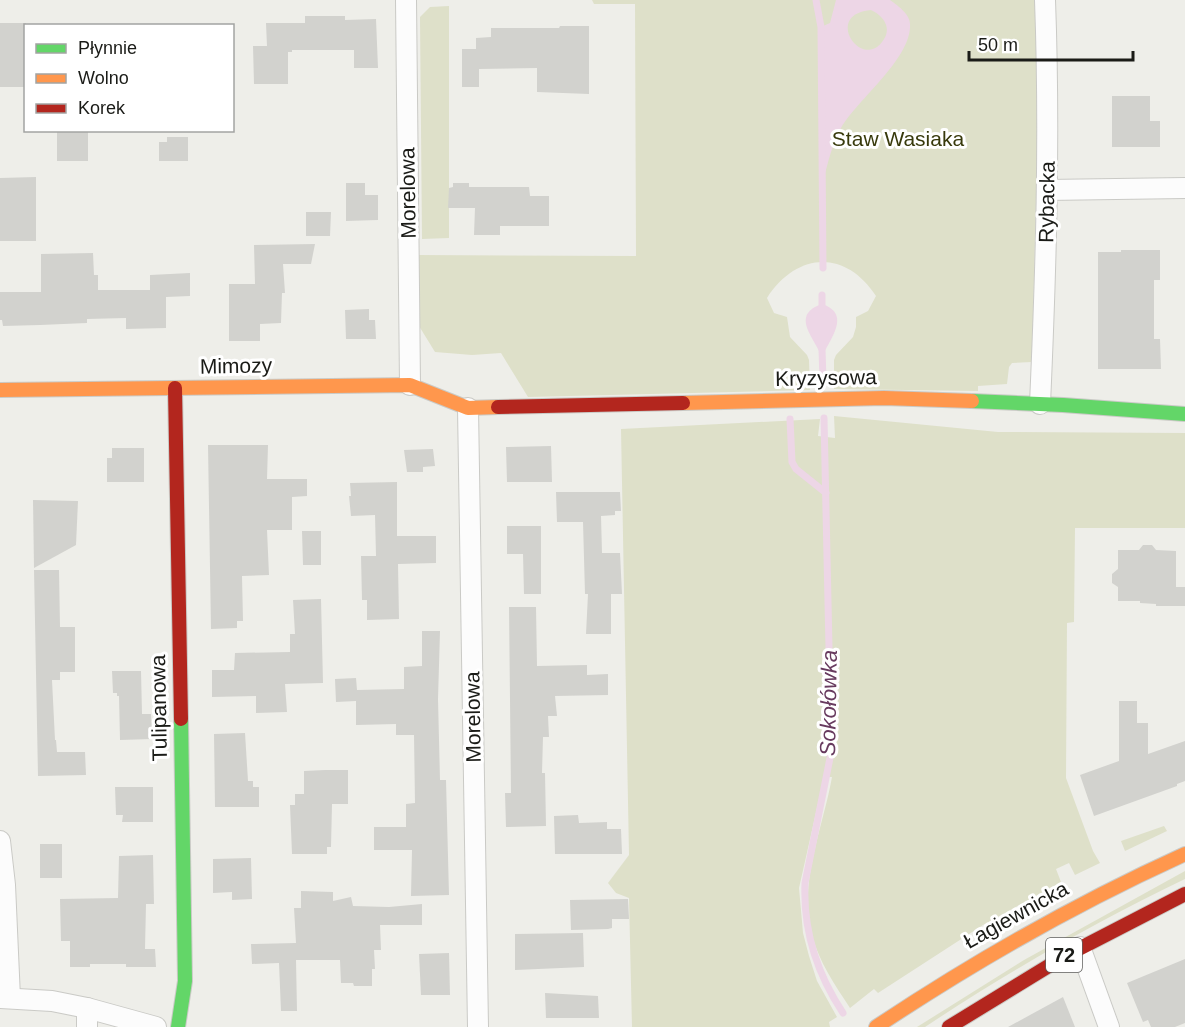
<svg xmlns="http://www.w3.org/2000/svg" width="1185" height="1027" font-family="Helvetica,sans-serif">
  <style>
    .green { fill: #dee0c9 }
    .water { fill: #edd6e6; fill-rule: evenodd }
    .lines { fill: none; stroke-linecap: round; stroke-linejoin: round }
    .stream { stroke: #edd6e6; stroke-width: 7 }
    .building { fill: #d2d2ce }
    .street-casing { stroke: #cacac6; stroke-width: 22 }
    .fast-casing { stroke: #cacac6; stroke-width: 16 }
    .slow-casing { stroke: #cacac6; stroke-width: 16 }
    .jam-casing { stroke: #cacac6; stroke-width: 16 }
    .street { stroke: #fcfcfc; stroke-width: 20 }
    .fast { stroke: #63d668; stroke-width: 14 }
    .slow { stroke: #ff974d; stroke-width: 14 }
    .jam { stroke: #b3261e; stroke-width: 14 }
    .labels { text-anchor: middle; stroke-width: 6; stroke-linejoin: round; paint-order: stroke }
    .shield { fill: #fff; stroke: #5f5f5d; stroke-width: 1.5 }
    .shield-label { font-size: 20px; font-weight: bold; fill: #1a1b17 }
    .park-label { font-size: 21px; fill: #383a0c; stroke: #fff }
    .street-label { font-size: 21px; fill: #1a1b17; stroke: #fff }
    .water-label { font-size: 22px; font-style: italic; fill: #683b5f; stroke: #fff }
  </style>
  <rect width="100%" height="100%" fill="#eeeee9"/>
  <g class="green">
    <path d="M592,0H1035L1039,74L1032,362L1012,363L1009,367L1007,384L978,386V391L834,389V360L836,355L853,337L856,327V317L868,311L876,296C845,249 797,252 767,298L774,313L787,317L790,337L807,355L809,360L810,390L528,397L501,353L472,355L435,352L419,326L417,255L636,256L635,4H594Z"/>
    <path d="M449,6V238L422,239L420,17L430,7Z"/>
    <path d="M834,416L998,432L1185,433V528H1075L1074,622L1067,623L1066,778L1093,851L1100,863L1075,875L1069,863L1056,869L1061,882L983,925L878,993L874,989L850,1008C835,985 819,962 812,935C798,883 823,828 832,777H824L799,888L803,933L809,956L817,981L837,1017L829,1022L830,1027H632L629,898L616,893L608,883L629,855L621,429L820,419L818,436L835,438Z"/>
    <path d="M1164,826L1167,831L1125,851L1121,841Z"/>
    <path d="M1185,871V879C1095,922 1008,972 925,1027H917L1024,960Z"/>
  </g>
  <g class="water">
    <path d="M836,0H890C897,5 910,14 910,24C912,58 858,99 841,128C832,144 828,163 823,181L821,27L830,23ZM871,10C884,16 893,29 882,42C861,70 823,14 871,10Z"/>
    <path d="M822,304C852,314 830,339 822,357C814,337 790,315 822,304Z"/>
  </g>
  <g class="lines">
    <g class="stream">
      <path d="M816,0L821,27L823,268"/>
      <path d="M822,311V295"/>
      <path d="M822,349L823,380"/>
      <path d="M824,418L831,740L830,758L805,883C803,930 817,974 843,1013"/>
      <path d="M790,419L792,462L796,469L826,493"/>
    </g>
  </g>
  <g class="building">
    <path d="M305,16H345V20L376,19L378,68H354V50H292V52H288V84H254L253,46H267L266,23H305Z"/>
    <rect x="0" y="23" width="26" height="64"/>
    <path d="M560,26H589V94L537,92V68L479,69V87H462V49H476V38L491,37V28H559Z"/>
    <path d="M1112,96H1150V121H1160V147H1112Z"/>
    <rect x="57" y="130" width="31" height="31"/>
    <path d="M167,137H188V161H159V142H167Z"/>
    <path d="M36,177V241H0V178Z"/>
    <path d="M346,183H365V195H378V220L346,221Z"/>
    <path d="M453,183H469V187H529L530,196H549V226H500V235H474L475,208H448L449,188L453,187Z"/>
    <path d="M306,212H331L330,236H306Z"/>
    <path d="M315,244L311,264H283L285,293H282L281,323L260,324V341H229V284H255L254,245Z"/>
    <path d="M1121,250H1160V280H1154V339H1160L1161,369H1098V252H1121Z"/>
    <path d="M93,253L94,275H98V290H150V275L190,273V296L166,297V328L126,329V318L87,319V323L40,325L3,326L2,320H0V292H41V254Z"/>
    <path d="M369,309V320H375L376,339H346L345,310Z"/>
    <path d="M208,445H268L267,479H307V496L292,497V530H267L269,575L242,576L243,621H237V628L211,629Z"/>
    <path d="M551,446L552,482H507L506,447Z"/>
    <path d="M112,448H144V482H107V458H112Z"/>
    <path d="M433,449L435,466L423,467V472H407L404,450Z"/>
    <path d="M397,482V536H436V563L398,564L399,619L367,620V600H362L361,556H376L375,515L351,516L349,496H351L350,483Z"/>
    <path d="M556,492H620L621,511H615V515L601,516L602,553H620L622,594H611V634H586L588,594H585L583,522H557Z"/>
    <path d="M33,500L78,501L76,545L34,568Z"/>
    <path d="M507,526H541V594H524L523,554H507Z"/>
    <path d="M302,531H321V565H303Z"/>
    <path d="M1143,545H1152L1156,550L1176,551V587H1185V606H1156V604L1140,603V601H1118V587L1112,583V574L1118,569V550H1139Z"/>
    <path d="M34,570H59L60,627H75V672H60V680H52L55,740H56L57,752H85L86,775L38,776Z"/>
    <path d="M321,599L323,683L285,684L287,712L256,713V696L212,697V670H234L235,653L290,652V634H295L293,600Z"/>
    <path d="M509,607H536L537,666L587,665V675L608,674V695L555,696L557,716H548L549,737H543L542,773H545L546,826L506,827L505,793H511Z"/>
    <path d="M422,631H440L438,699L440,780H446L449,895L411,896L412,850H374V827H406V804L415,803L414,735H396V724L356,725V701L336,702L335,679L356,678L357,690L404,689V667L422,666Z"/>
    <path d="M112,671H141L142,714H151L152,739L120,740L119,696H117V693H113Z"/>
    <path d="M1119,701H1137V723H1148V754L1185,741V781L1177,784V786L1094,816L1080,775L1119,761Z"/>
    <path d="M245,733L248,781H253V787H259V807H215L214,734Z"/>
    <path d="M325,770H348V804H332L331,847H327V854H292L290,805H295V794H304V771Z"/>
    <path d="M115,787H153V822H122L123,815H116Z"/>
    <path d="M578,815L579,823L607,822V829H621L622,854H555L554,816Z"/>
    <rect x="40" y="844" width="22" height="34"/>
    <path d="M153,855L154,904H146L145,949H155L156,967H126V964H90V967H70V941H61L60,899L118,898L119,856Z"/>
    <path d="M251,858L252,899L232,900V892L213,893V859Z"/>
    <path d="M301,891L333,892V901L351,897L353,906L389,907L422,904V925H380L381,950H374L375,969H372V986H354L353,983H341L340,960H296L297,1011H281L279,963L252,964L251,944L296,943L294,908H301Z"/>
    <path d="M628,899L629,919H612V928L608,929L571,930L570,900Z"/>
    <path d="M583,933L584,967L515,970V934Z"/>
    <path d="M449,953L450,995H421L419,954Z"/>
    <path d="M1185,959V1023L1175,1027H1151L1148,1020L1143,1022L1127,983Z"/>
    <path d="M545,993L598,996L599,1018H546Z"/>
    <path d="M1063,997L1075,1027H1008Z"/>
  </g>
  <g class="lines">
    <g class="street-casing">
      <g id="street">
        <path d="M406,0L410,385"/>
        <path d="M1047,190L1185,188"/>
        <path d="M1040,404C1046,269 1050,135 1045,0"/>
        <path d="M468,408L478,1027"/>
        <path d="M0,841L5,885L10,998"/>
        <path d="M1080,947L1109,1027"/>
        <path d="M0,998L52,1001L87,1008L156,1027"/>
        <path d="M87,1008V1027"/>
      </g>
    </g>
    <g class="fast-casing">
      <g id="fast">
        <path d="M972,401L1063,405L1185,414"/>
        <path d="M178,1027L185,981L181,719"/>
      </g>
    </g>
    <g class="slow-casing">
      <g id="slow">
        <path d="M0,390L410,385L468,408L498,407"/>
        <path d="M683,403L884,398L972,401"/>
        <path d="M876,1027C975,961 1077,903 1185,854"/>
      </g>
    </g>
    <g class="jam-casing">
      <g id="jam">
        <path d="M175,388L181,719"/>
        <path d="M498,407L683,403"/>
        <path d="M949,1027L1065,956L1185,894"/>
      </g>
    </g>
    <use href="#street" class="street"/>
    <use href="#fast" class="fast"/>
    <use href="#slow" class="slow"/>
    <use href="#jam" class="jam"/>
  </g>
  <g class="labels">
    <rect class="shield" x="1046" y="938" width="36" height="34" rx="4.5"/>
    <g class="shield-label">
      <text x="1064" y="962">72</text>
    </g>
    <g class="park-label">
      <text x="898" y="146">Staw Wasiaka</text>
    </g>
    <g class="street-label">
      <text transform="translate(408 193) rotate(-91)" y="7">Morelowa</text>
      <text transform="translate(1047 202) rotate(-89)" y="7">Rybacka</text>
      <text transform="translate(236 366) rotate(-1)" y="7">Mimozy</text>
      <text transform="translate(826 378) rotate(-1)" y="7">Kryzysowa</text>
      <text transform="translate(159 708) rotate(-91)" y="7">Tulipanowa</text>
      <text transform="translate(473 717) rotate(-91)" y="7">Morelowa</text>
      <text transform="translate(1016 915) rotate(-29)" y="7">Łagiewnicka</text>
    </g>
    <g class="water-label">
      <text transform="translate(828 703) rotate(-89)" y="8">Sokołówka</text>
    </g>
  </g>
  <rect x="24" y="24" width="210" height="108" fill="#ffffff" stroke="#a3a4a2" stroke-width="1.5"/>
  <rect x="36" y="44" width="30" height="9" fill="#63d668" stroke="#a3a4a2" stroke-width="1.5"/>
  <text x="78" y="54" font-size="18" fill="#1a1b17">Płynnie</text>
  <rect x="36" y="74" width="30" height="9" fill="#ff974d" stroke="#a3a4a2" stroke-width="1.5"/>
  <text x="78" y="84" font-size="18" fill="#1a1b17">Wolno</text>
  <rect x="36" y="104" width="30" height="9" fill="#b3261e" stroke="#a3a4a2" stroke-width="1.5"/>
  <text x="78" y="114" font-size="18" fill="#1a1b17">Korek</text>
  <path d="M969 51v9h164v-9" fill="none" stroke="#1a1b17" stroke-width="3"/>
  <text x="978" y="51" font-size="18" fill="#1a1b17" stroke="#ffffff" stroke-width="4.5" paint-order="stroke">50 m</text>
</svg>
